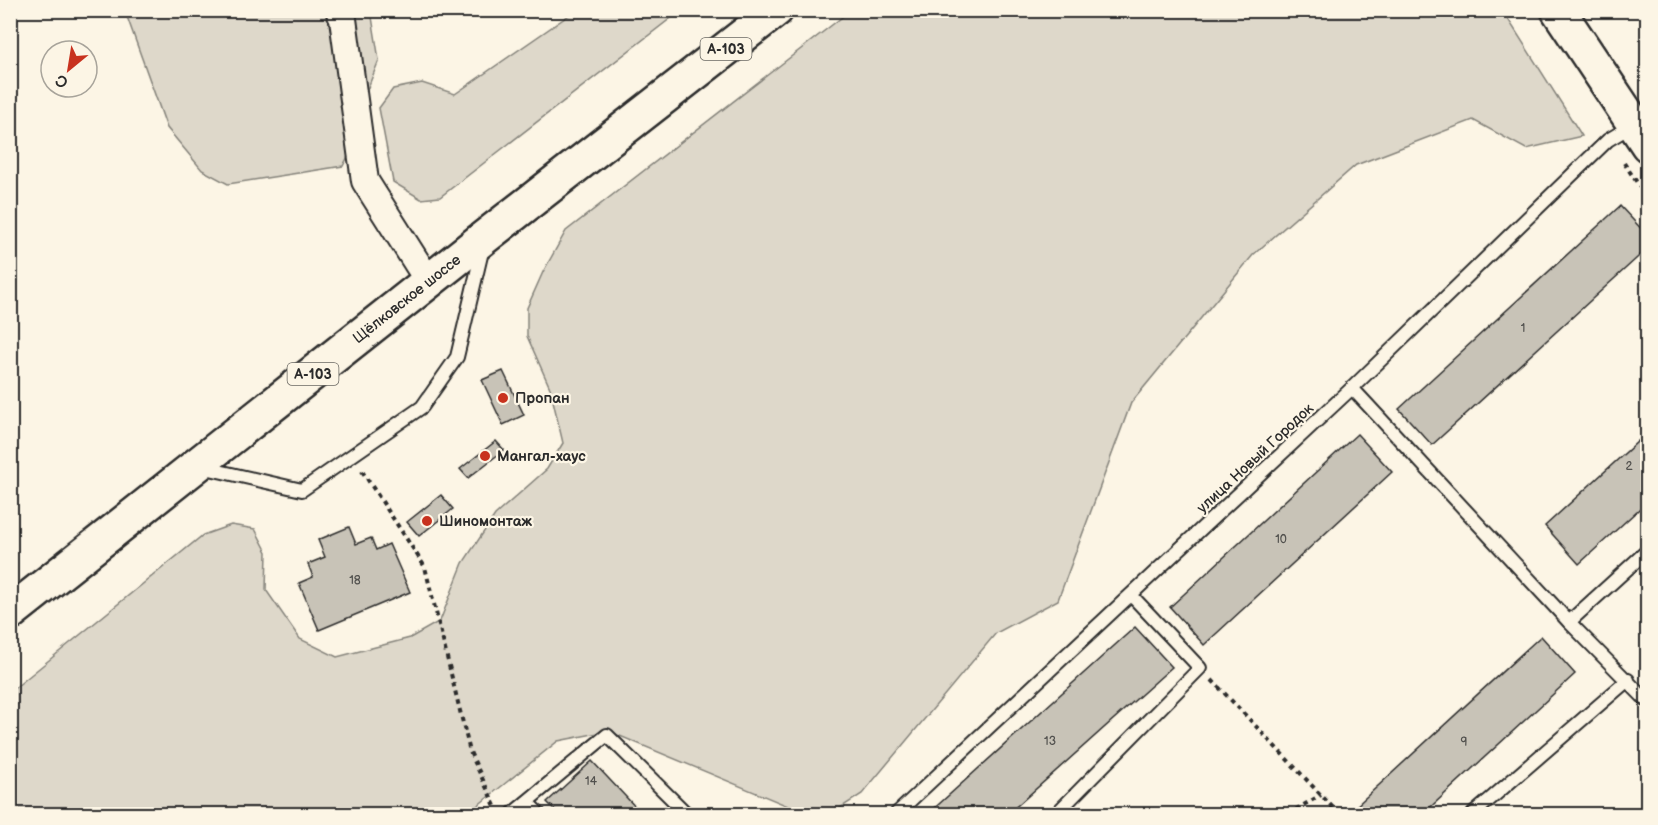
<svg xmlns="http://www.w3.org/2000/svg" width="1658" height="825" font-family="'Balsamiq Sans',sans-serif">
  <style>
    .green { fill: #ded8ca; stroke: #84827a; stroke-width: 1.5 }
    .building { fill: #c8c3b7; stroke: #2b2b2b; stroke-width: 1.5 }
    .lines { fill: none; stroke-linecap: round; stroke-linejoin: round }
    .lane-casing { stroke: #2b2b2b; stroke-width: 16 }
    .street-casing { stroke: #2b2b2b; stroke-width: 30 }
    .secondary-casing { stroke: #2b2b2b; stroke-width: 38 }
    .primary-casing { stroke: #2b2b2b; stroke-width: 38 }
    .path { stroke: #2b2b2b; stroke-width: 4; stroke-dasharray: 4.5 4.5; stroke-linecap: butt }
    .lane { stroke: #fcf5e5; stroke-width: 12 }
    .street { stroke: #fcf5e5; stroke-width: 26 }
    .secondary { stroke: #fcf5e5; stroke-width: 33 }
    .primary { stroke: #fcf5e5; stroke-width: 33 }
    .poi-dot { fill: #c8321e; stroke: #fcf5e5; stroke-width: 2 }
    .labels { text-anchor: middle; stroke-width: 4.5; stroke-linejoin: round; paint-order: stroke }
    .number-label { font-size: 12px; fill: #52514e }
    .shield { fill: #fcf5e5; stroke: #6a6863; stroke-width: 1.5 }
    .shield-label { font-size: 14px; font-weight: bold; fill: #2b2b2b }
    .street-label { font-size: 15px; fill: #2b2b2b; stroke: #fcf5e5 }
    .poi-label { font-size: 15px; font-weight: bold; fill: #2b2b2b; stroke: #fcf5e5; text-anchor: start }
  </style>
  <rect width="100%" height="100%" fill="#fcf5e5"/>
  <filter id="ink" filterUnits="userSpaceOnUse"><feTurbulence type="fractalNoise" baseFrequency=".0167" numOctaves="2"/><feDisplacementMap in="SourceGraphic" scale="12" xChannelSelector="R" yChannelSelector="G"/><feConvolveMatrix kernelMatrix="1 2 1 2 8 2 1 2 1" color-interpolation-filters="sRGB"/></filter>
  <g filter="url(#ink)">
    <g class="green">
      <path d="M125,11H371L379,60L365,95L356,141L343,166L228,184L202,170L167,128Z"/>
      <path d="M575,11H680L440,197L421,199L393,182L379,108L393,89L422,83L455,94Z"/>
      <path d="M850,11H1503L1582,136L1526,149L1473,120L1356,165L1253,255L1131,403L1058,600L996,633L862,794L831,814H807L608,731L558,741L467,814H11V691L203,535L231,525L255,529L267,552L266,590L300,639L337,657L410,638L440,621L463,563L495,515L547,469L563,443L550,388L527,336V308L543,272L566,231Z"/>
    </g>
    <g class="building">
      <path d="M1620,206L1648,236V248L1432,445L1399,409Z"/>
      <path d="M503,371L524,415L503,425L482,380Z"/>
      <path d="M1648,432V501L1579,564L1545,526Z"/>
      <path d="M1357,434L1392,472L1204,645L1170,607Z"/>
      <path d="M496,441L504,450L468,478L460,469Z"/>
      <path d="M441,495L453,509L419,536L407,522Z"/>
      <path d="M349,527L356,544L371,538L376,550L389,544L410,592L319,630L299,583L313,577L308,564L325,557L318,540Z"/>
      <path d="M1135,627L1172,667L1008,814H928Z"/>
      <path d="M1541,636L1575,674L1423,814H1357L1353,809Z"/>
      <path d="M592,761L642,814H559L547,802Z"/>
    </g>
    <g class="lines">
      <g class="lane-casing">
        <g id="lane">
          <path d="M1352,388L1569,622L1648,550"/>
          <path d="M201,467L302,490L422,407L457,357L483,247"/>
          <path d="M1569,622L1648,702"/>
          <path d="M527,802L539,814"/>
          <path d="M512,814L607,735L687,814"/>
          <path d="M896,814L1352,388L1608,140L1633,125"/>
          <path d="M1056,814L1200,668L1131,595"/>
          <path d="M1473,814L1628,680"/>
        </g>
      </g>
      <g class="street-casing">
        <path id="street" d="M339,10L343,19L365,181L429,282"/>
      </g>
      <g class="secondary-casing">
        <path id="secondary" d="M1558,10L1648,145"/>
      </g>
      <g class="primary-casing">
        <g id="primary">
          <path id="s1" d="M10,613L486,236L776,10"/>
        </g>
      </g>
      <g class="path">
        <path d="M1624,163L1648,199"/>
        <path d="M362,471L425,567L470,752L495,806"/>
        <path d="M1212,680L1339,814"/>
        <path d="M1288,814L1321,795"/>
      </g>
      <use href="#lane" class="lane"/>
      <use href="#street" class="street"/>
      <use href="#secondary" class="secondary"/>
      <use href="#primary" class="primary"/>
    </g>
  </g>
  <g class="poi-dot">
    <circle cx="503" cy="398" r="6"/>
    <circle cx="485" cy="456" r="6"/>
    <circle cx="427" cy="521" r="6"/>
  </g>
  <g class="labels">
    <g class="number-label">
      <text x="1523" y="332">1</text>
      <text x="1629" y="470">2</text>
      <text x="1281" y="543">10</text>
      <text x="355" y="584">18</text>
      <text x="1050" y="745">13</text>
      <text x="1464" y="746">9</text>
      <text x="591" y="785">14</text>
    </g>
    <g class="shield">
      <rect x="700.5" y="38" width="51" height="22" rx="4.5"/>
      <rect x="287.5" y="363" width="51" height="22" rx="4.5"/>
    </g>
    <g class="shield-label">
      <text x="726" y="54">А-103</text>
      <text x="313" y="379">А-103</text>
    </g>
    <g class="street-label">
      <text dy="5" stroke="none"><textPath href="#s1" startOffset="506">Щёлковское шоссе</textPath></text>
      <text transform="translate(1255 458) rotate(-43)" y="5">улица Новый Городок</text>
    </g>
    <g class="poi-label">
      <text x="515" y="403">Пропан</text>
      <text x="497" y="461">Мангал-хаус</text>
      <text x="439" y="526">Шиномонтаж</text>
    </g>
  </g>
  <rect width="1658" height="825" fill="none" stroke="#fcf5e5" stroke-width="36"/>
  <rect x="18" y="18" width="1622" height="789" fill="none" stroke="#2b2b2b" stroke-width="2" filter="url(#ink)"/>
  <g transform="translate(69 69) rotate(210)"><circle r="28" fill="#fcf5e5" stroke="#a8a49b" stroke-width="1.5"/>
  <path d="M0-4.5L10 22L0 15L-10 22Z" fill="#c8321e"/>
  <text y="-9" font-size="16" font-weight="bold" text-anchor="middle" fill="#2b2b2b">С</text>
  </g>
</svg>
